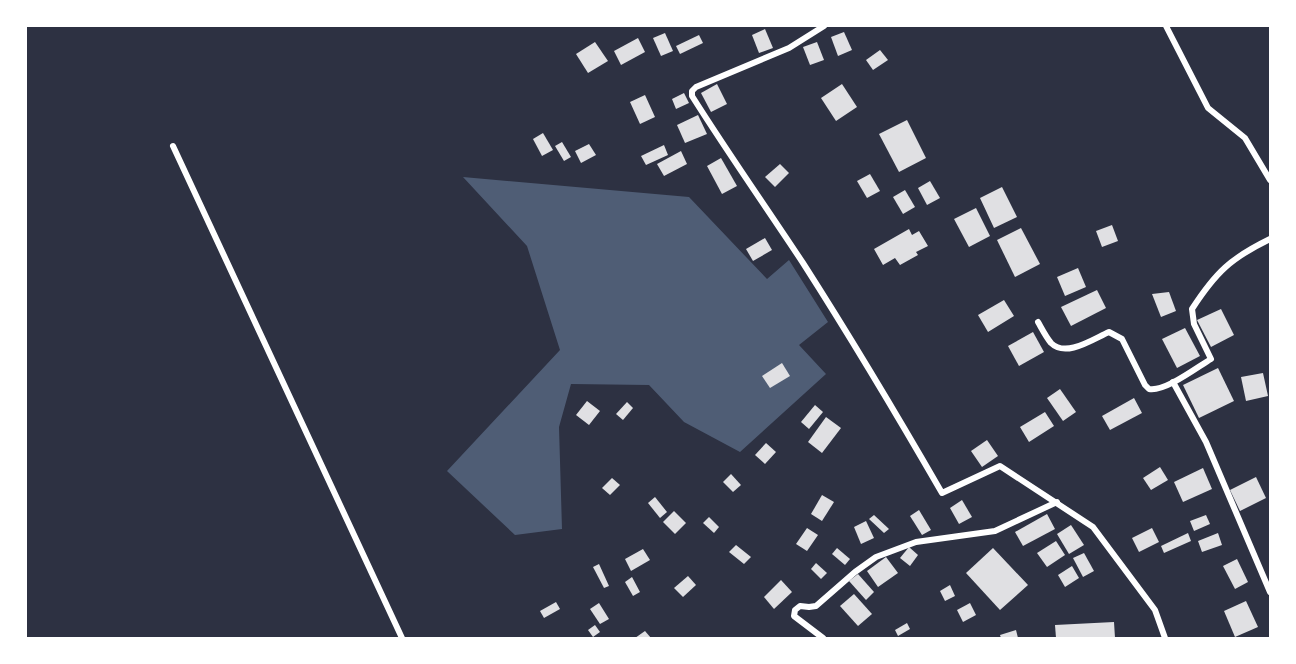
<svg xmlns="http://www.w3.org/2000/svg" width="1296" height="664" font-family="'Public Sans',sans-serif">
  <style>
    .water { fill: #4f5d75 }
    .building { fill: #e0e0e3 }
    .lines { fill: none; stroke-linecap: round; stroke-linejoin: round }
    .minor { stroke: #fff; stroke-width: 6 }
  </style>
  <rect width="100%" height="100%" fill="#2d3142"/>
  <path class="water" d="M463,177L689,197L767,279L789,260L828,322L799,345L826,374L740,452L684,422L649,385L571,384L559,427L562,529L515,535L447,471L560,350L527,246Z"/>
  <g class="building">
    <path d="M765,29L773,48L759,53L752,35Z"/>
    <path d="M844,32L852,50L838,56L831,37Z"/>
    <path d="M665,33L673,51L661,56L653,38Z"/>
    <path d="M699,35L703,43L680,54L676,46Z"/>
    <path d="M638,38L645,52L621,65L614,51Z"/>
    <path d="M595,42L608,61L588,73L576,54Z"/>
    <path d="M817,42L824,60L810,65L803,47Z"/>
    <path d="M880,50L888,60L873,70L866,60Z"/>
    <path d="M717,84L727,104L711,112L701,93Z"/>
    <path d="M842,84L857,107L836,121L821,98Z"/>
    <path d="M684,93L689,103L676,109L672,99Z"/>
    <path d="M645,95L655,117L640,124L630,102Z"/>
    <path d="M698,115L707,134L685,143L677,125Z"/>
    <path d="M907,120L926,158L899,172L879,134Z"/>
    <path d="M543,133L553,150L542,156L533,139Z"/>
    <path d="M562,142L571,157L564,161L555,146Z"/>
    <path d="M589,144L596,155L581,163L575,151Z"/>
    <path d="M664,145L668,155L646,165L641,156Z"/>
    <path d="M681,151L687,164L664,176L657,164Z"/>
    <path d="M721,158L737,186L722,194L707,166Z"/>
    <path d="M780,164L789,173L775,187L765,177Z"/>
    <path d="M870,174L880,191L867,198L857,181Z"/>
    <path d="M930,181L940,198L927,205L918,188Z"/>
    <path d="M1002,187L1017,217L994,228L980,198Z"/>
    <path d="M905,190L915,207L903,214L893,197Z"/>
    <path d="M976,208L990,236L969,247L954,219Z"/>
    <path d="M1112,225L1118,241L1102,247L1096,231Z"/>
    <path d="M1021,228L1040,264L1015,277L997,240Z"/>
    <path d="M909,229L912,235L919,231L928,246L916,252L918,255L900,265L895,258L883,265L874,249Z"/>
    <path d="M765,238L772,250L753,261L746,249Z"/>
    <path d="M1078,268L1086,287L1065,296L1057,277Z"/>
    <path d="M1097,290L1106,308L1071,326L1061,307Z"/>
    <path d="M1169,292L1176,311L1161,317L1152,294Z"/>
    <path d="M1004,300L1014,316L988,332L978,315Z"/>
    <path d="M1221,309L1234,335L1211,347L1197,320Z"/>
    <path d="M1185,328L1200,356L1177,368L1162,339Z"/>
    <path d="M1033,332L1044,352L1019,366L1008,346Z"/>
    <path d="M782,363L790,376L770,388L762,376Z"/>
    <path d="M1218,368L1234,401L1199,418L1183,385Z"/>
    <path d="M1263,373L1268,396L1246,401L1241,377Z"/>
    <path d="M1060,389L1076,412L1063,421L1047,398Z"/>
    <path d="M1134,398L1142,413L1110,430L1102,416Z"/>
    <path d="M587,401L600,411L589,425L576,415Z"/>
    <path d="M627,402L633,408L623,420L616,414Z"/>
    <path d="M815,405L823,412L809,429L801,422Z"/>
    <path d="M1045,412L1054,426L1029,442L1020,427Z"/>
    <path d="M826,417L841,428L822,453L808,442Z"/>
    <path d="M987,440L998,456L982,467L971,451Z"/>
    <path d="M766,443L776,452L765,464L755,455Z"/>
    <path d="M1160,467L1168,480L1151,490L1143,478Z"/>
    <path d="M1203,468L1212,489L1183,502L1174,482Z"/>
    <path d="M731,474L741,485L733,492L723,482Z"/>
    <path d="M1256,477L1266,498L1240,511L1230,490Z"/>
    <path d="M612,478L620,485L610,495L602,488Z"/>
    <path d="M822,495L834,502L822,521L811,514Z"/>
    <path d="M655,497L667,512L660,518L648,503Z"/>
    <path d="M962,500L972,517L959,524L950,508Z"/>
    <path d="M919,510L931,530L922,535L910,516Z"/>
    <path d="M674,511L686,523L675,534L663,522Z"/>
    <path d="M1047,514L1055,529L1023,546L1015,532Z"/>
    <path d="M874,515L889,529L884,533L869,519Z"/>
    <path d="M1206,515L1210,524L1194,531L1190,521Z"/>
    <path d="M709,517L719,527L714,533L703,523Z"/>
    <path d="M866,521L874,538L861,544L854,527Z"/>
    <path d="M1071,525L1084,545L1069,554L1057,534Z"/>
    <path d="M807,528L818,535L807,551L796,544Z"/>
    <path d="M1152,528L1159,542L1139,552L1132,538Z"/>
    <path d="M1188,533L1191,541L1164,553L1161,546Z"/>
    <path d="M1218,533L1222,545L1202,552L1198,541Z"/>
    <path d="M1056,541L1065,555L1047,567L1037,553Z"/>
    <path d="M736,545L751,557L744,564L729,552Z"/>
    <path d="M909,547L918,555L910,566L900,558Z"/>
    <path d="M837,548L850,559L845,565L832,554Z"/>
    <path d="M993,548L1028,585L1000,610L966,573Z"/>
    <path d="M643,549L650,560L631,571L625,559Z"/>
    <path d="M1084,553L1094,571L1083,577L1073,558Z"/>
    <path d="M886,557L898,573L878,587L867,571Z"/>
    <path d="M1237,559L1248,582L1235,589L1223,566Z"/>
    <path d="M816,563L827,573L821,579L811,569Z"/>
    <path d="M599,564L609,586L604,588L593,567Z"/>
    <path d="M1072,566L1079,578L1065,587L1058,575Z"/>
    <path d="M858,574L874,592L866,600L849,581Z"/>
    <path d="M688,576L696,585L683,597L674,588Z"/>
    <path d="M632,577L640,592L633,596L625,582Z"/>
    <path d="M781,580L792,592L774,609L764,597Z"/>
    <path d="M950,585L955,596L945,601L940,591Z"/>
    <path d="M854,594L872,614L858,626L840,606Z"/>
    <path d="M1246,601L1258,627L1235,637L1224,611Z"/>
    <path d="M556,602L560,609L544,618L540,611Z"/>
    <path d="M599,603L609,619L600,624L590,609Z"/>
    <path d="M970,603L976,615L963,622L957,610Z"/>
    <path d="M1114,622L1115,638H1056L1055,625Z"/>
    <path d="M907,623L910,629L898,636L895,630Z"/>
    <path d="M595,625L600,632L593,637L588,630Z"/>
    <path d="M1016,630L1018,638H1001L1000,635Z"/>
    <path d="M645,631L651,638H635Z"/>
  </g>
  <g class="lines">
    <g class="minor">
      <path d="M824,26L789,48L696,87L692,91V96C728,153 766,207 803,263C851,338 897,415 942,493L1000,466L1093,527L1155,610L1165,638"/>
      <path d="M1166,26L1208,108L1245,138L1270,180"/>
      <path d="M173,146L402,638"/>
      <path d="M1038,322C1042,329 1046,337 1051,343C1066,358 1093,339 1109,332L1122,339L1145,385L1149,389C1165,392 1196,368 1211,359L1194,324L1192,309C1216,272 1231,258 1270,239"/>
      <path d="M1173,382L1206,442L1270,592"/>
      <path d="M823,638L794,616L795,610L800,606L809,607L816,606L855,572L876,557L916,542L995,531L1057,502"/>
    </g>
  </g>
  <rect width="1296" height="664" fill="none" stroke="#ffffff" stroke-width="54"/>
</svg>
